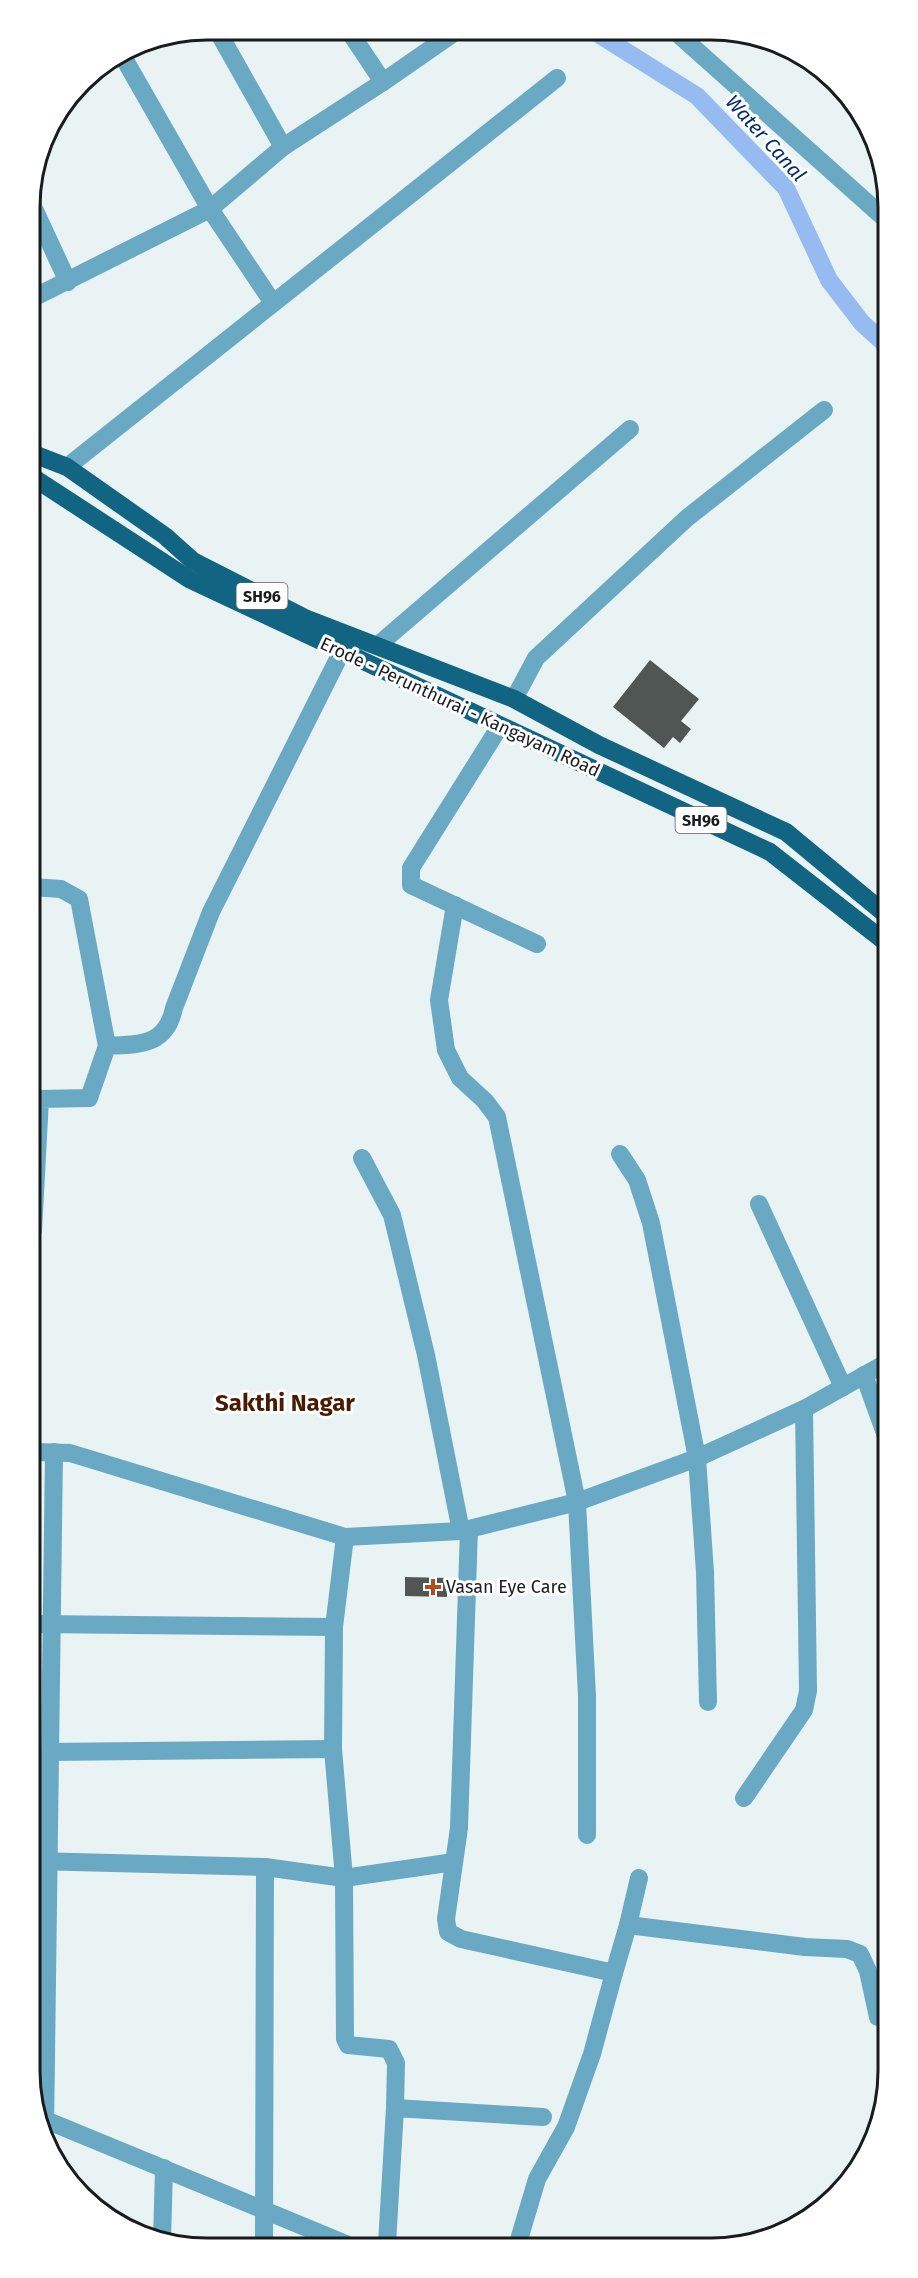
<svg xmlns="http://www.w3.org/2000/svg" width="918" height="2278" font-family="'Fira Sans',sans-serif">
  <style>
    .lines { fill: none; stroke-linecap: round; stroke-linejoin: round }
    .canal { stroke: #96bbf1; stroke-width: 18 }
    .building { fill: #4f5653 }
    .minor { stroke: #69a9c4; stroke-width: 18 }
    .major { stroke: #116582; stroke-width: 18 }
    .poi-dot { fill: #b14d19; stroke: #fff; stroke-width: 2 }
    .labels { text-anchor: middle; stroke-width: 6; stroke-linejoin: round; paint-order: stroke }
    .shield { fill: #fff; stroke: #5d6060; stroke-width: 1.5 }
    .shield-label { font-size: 16px; font-weight: bold; fill: #181c1c }
    .street-label { font-size: 18px; fill: #181c1c; stroke: #fff }
    .poi-label { font-size: 18px; fill: #181c1c; stroke: #fff; text-anchor: start }
    .water-label { font-size: 20px; font-style: italic; fill: #012c67; stroke: #fff }
    .district-label { font-size: 24px; font-weight: bold; fill: #4a1a02; stroke: #fff }
    .rim { fill: none; stroke: #181c1c; stroke-width: 3 }
  </style>
  <rect width="100%" height="100%" fill="#e9f3f3"/>
  <g class="lines">
    <path class="canal" d="M595,32L697,96L786,188L829,280L862,323L883,342"/>
  </g>
  <g class="building">
    <path d="M650,660L699,699L681,721L691,729L680,743L673,737L664,748L613,707Z"/>
    <path d="M405,1577L447,1578V1597L405,1596Z"/>
  </g>
  <g class="lines">
    <g class="minor">
      <path d="M217,30L283,147"/>
      <path d="M349,31L383,82"/>
      <path d="M677,33L882,216"/>
      <path d="M122,55L210,209L273,303"/>
      <path d="M30,200L68,282"/>
      <path d="M31,299L210,209L283,147L383,82L455,32"/>
      <path d="M67,467L557,78"/>
      <path d="M377,646L630,429"/>
      <path d="M514,699L536,658L687,518L824,410"/>
      <path d="M500,726L411,868V885L537,944"/>
      <path d="M32,887L61,889L79,899L107,1046"/>
      <path d="M455,905L439,1000L446,1050L460,1078L485,1101L497,1117L577,1502L587,1696V1835"/>
      <path d="M620,1154L637,1180L651,1223L697,1458L705,1572L708,1702"/>
      <path d="M362,1158L392,1215L426,1355L461,1531"/>
      <path d="M759,1204L843,1387"/>
      <path d="M33,1231L40,1099L89,1098L107,1046C140,1044 166,1046 174,1008L211,912L342,651"/>
      <path d="M864,1375L886,1436"/>
      <path d="M34,1452L70,1453L345,1537L461,1531L577,1502L697,1458L804,1409L886,1363"/>
      <path d="M469,1529L459,1828L446,1919L448,1932L461,1939L614,1973L592,2054L566,2127L537,2179L518,2243"/>
      <path d="M345,1537L334,1627L333,1749L344,1878L345,2039L348,2045L389,2049L396,2063L395,2108"/>
      <path d="M35,1624L334,1627"/>
      <path d="M50,1752L333,1749"/>
      <path d="M744,1798L804,1710L808,1691L804,1409"/>
      <path d="M35,1861L265,1867L344,1878L454,1862"/>
      <path d="M628,1925L639,1878"/>
      <path d="M614,1973L628,1925L805,1947L847,1949L860,1954L868,1971L878,2017L887,2019"/>
      <path d="M36,2116L346,2244"/>
      <path d="M45,2131L54,1452"/>
      <path d="M162,2241L164,2168"/>
      <path d="M264,2244L265,1867"/>
      <path d="M387,2244L395,2108L543,2117"/>
    </g>
    <g class="major">
      <path d="M31,453L67,467L165,536L193,561L307,619L514,699L599,745L786,832L884,913"/>
      <path d="M31,476L189,579L770,852L884,941"/>
    </g>
  </g>
  <path class="poi-dot" d="M430 1578h6v6h6v6h-6v6h-6v-6h-6v-6h6z"/>
  <g class="labels">
    <g class="shield">
      <rect x="236.5" y="583" width="51" height="26" rx="4.5"/>
      <rect x="675.5" y="807" width="51" height="26" rx="4.5"/>
    </g>
    <g class="shield-label">
      <text x="262" y="602">SH96</text>
      <text x="701" y="826">SH96</text>
    </g>
    <g class="street-label">
      <text transform="translate(460 707) rotate(25)" y="6">Erode - Perunthurai - Kangayam Road</text>
    </g>
    <g class="poi-label">
      <text x="446" y="1593">Vasan Eye Care</text>
    </g>
    <g class="water-label">
      <text transform="translate(766 138) rotate(48)" y="7">Water Canal</text>
    </g>
    <g class="district-label">
      <text x="285" y="1411">Sakthi Nagar</text>
    </g>
  </g>
  <path d="M0 0H918V2278H0ZM207 40H711A167 167 0 0 1 878 207V2071A167 167 0 0 1 711 2238H207A167 167 0 0 1 40 2071V207A167 167 0 0 1 207 40Z" fill="#fff" fill-rule="evenodd"/>
  <path class="rim" d="M207 40H711A167 167 0 0 1 878 207V2071A167 167 0 0 1 711 2238H207A167 167 0 0 1 40 2071V207A167 167 0 0 1 207 40Z"/>
</svg>
